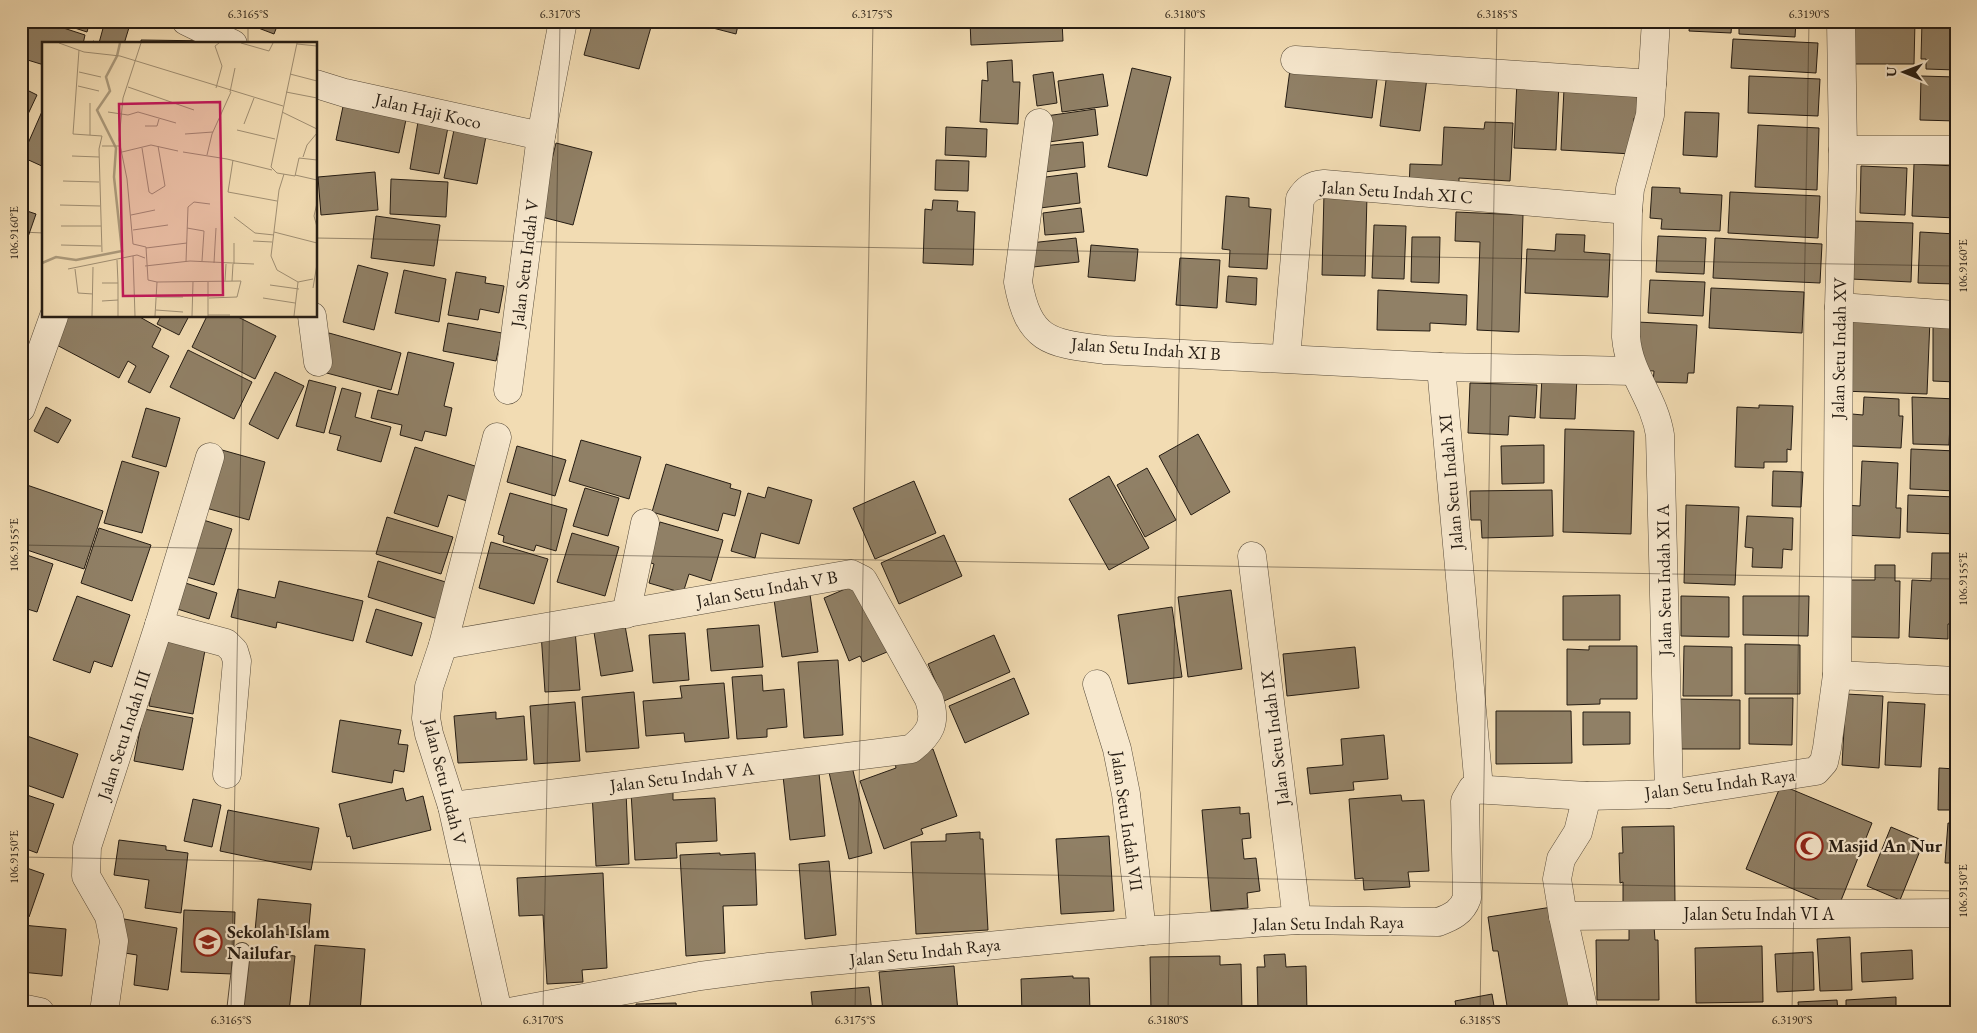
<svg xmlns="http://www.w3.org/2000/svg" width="1977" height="1033" font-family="'EB Garamond',serif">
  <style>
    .building { fill: #908066; stroke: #251c13 }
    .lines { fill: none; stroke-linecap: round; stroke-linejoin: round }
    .service-casing { stroke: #584c3b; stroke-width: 18 }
    .minor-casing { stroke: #584c3b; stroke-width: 29 }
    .service { stroke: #f7e8ce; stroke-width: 16 }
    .minor { stroke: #f7e8ce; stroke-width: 28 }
    .ticks { fill: none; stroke: #251c13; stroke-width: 1; stroke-opacity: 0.45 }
    .labels { text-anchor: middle; stroke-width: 4.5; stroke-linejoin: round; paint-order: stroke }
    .street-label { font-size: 18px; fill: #251c13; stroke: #f7e8ce }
    .poi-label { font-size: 18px; font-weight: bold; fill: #251c13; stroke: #f7e8ce; text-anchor: start }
    .inset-river { fill: none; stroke: #ac9b7d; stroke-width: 2.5 }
    .inset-road { fill: none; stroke: #a08f73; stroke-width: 1 }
    .view { fill: #c2185b; fill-opacity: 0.15; stroke: #c2185b; stroke-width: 2.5 }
    .inset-edge { fill: none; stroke: #251c13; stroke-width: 2.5 }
    .neatline { fill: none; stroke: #251c13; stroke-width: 2 }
    .ticks-label { font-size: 12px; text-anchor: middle; fill: #251c13 }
  </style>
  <rect width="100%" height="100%" fill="#f2dcb3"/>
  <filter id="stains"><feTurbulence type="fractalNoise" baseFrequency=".004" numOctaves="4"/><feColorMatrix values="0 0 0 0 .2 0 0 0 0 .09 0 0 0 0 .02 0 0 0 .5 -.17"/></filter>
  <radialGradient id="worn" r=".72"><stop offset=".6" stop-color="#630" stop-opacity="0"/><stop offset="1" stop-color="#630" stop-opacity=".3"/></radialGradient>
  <g class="building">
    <path d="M21,21H42L85,35L83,44H44V65L21,58Z"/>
    <path d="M53,21H90L87,32Z"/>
    <path d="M105,21H131L124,44H92L93,41L99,43Z"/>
    <path d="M240,21H279L274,34Z"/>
    <path d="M593,21H628L651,27L639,69L584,55Z"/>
    <path d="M658,21H676L675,26Z"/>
    <path d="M686,21H739L736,34Z"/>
    <path d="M970,21H1062L1063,41L971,45Z"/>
    <path d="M1144,21H1173L1172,28Z"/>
    <path d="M1690,21H1732L1731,33L1689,31Z"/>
    <path d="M1739,21H1796L1795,37L1739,34Z"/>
    <path d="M1856,21H1915L1914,64H1849L1850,25H1856Z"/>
    <path d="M1922,21H1956V70L1926,69V59H1921Z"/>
    <path d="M1733,39L1818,43L1816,73L1731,68Z"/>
    <path d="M141,40L213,41V44H141Z"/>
    <path d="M1012,60L1013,82H1020L1018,124L980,122L982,80L988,81L987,62Z"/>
    <path d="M1291,62L1378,72L1372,118L1285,107Z"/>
    <path d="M1132,68L1171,77L1147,176L1108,167Z"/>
    <path d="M1053,72L1057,103L1037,106L1033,75Z"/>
    <path d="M1387,73L1427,78L1420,131L1380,126Z"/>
    <path d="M1103,74L1108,106L1062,112L1058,81Z"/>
    <path d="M1749,76L1820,79L1818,116L1748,113Z"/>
    <path d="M1921,76L1956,77V121L1920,120Z"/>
    <path d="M1517,80L1559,82L1556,150L1514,148Z"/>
    <path d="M21,87L37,95L21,129Z"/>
    <path d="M1564,89H1647L1646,119L1634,118L1632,154L1561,150Z"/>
    <path d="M345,97L408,110L399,153L336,140Z"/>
    <path d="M44,107V167L22,157Z"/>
    <path d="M1095,109L1098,135L1049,142L1046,116Z"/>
    <path d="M1685,112L1719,113L1717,157L1683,155Z"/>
    <path d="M419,116L449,122L439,174L410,169Z"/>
    <path d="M1485,122L1513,123L1510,181L1459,178V191L1409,189L1410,164L1442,165L1444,127L1484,129Z"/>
    <path d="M455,125L487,131L477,184L444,178Z"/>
    <path d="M1758,125L1819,128L1817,190L1755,187Z"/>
    <path d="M946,127L987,129L986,157L945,155Z"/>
    <path d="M1083,142L1085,167L1044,172L1042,146Z"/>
    <path d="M556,143L592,152L573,225L538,216Z"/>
    <path d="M936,160L969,161L968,191L935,190Z"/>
    <path d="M1914,164L1956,166V218L1912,216Z"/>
    <path d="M1861,166L1907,168L1905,215L1860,213Z"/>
    <path d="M375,172L378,210L321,215L318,177Z"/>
    <path d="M1077,173L1080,203L1040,208L1038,178Z"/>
    <path d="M391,179L448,182L446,217L390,214Z"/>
    <path d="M1652,187L1680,188V193L1722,195L1720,231L1661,229L1662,219L1650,218Z"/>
    <path d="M1730,192L1820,196L1818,238L1728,233Z"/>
    <path d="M1324,193L1367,195L1365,276L1322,275Z"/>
    <path d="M1226,196L1249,198V207L1271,209L1267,269L1229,267L1230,250L1222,249Z"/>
    <path d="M933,200L958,201L957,211L975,212L973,265L923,263L925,209L932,210Z"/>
    <path d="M1081,208L1084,232L1045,235L1043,213Z"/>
    <path d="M21,209L36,214L21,257Z"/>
    <path d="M1456,212L1523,215L1519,332L1477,330L1480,242L1455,241Z"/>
    <path d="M376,216L440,225L434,266L371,258Z"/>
    <path d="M1853,221L1913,223L1911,282L1851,279Z"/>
    <path d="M1374,225L1406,226L1404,279L1372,278Z"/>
    <path d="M1920,232L1956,234V284L1918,283Z"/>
    <path d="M1556,234L1585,235L1584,252L1610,254L1608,297L1525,293L1527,249L1555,251Z"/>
    <path d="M1658,236L1706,238L1704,274L1656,272Z"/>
    <path d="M1412,237H1440L1439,283L1411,282Z"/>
    <path d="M1076,238L1079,262L1033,267L1030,243Z"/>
    <path d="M1715,238L1822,244L1820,283L1713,278Z"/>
    <path d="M1091,245L1138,249L1135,281L1088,277Z"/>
    <path d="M1180,258L1220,260L1217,308L1176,305Z"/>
    <path d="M358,265L388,273L374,330L343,322Z"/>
    <path d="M404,270L446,279L439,322L395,313Z"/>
    <path d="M456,272L486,277L485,283L504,286L499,313L480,309L478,320L448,315Z"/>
    <path d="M1228,276L1257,278L1256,305L1226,302Z"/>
    <path d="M1650,280L1705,282L1703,316L1648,313Z"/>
    <path d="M1711,288L1804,292L1802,333L1709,328Z"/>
    <path d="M1378,290L1467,295L1466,325L1430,323V331L1377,330Z"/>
    <path d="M1844,315L1930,319L1927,394L1841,391Z"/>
    <path d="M64,316H138L161,329L152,347L169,356L150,393L128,382L136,366L128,361L119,378L51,342Z"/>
    <path d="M161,316H189L179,335L157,324Z"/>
    <path d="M207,316H236L276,336L255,379L192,347Z"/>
    <path d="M1637,322L1697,325L1694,373H1688L1687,383L1653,382L1654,371L1635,370Z"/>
    <path d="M448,323L502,333L496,361L443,351Z"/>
    <path d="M1933,326L1956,327V382L1933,381Z"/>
    <path d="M329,333L401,353L391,390L319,371Z"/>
    <path d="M188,350L252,382L234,419L170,387Z"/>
    <path d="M408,352L454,363L444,406L452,408L446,436L425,431L422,441L400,435L402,425L371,418L378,390L398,395Z"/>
    <path d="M275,372L304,386L278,439L249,424Z"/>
    <path d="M1542,375L1577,376L1575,419L1540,418Z"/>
    <path d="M309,380L336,387L324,433L296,426Z"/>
    <path d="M1470,383L1537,385L1535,418L1509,416L1508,435L1468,433Z"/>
    <path d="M342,388L361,393L355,417L391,427L381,462L337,450L341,436L329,433Z"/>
    <path d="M1864,397L1899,399V416H1903L1901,448L1851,446L1852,414L1863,415Z"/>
    <path d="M1912,397L1956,399V423H1950L1949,445L1913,444Z"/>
    <path d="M1759,405L1793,406L1791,450L1787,449V462H1764V468L1735,467L1737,407L1759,408Z"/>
    <path d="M46,407L71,420L58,443L34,431Z"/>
    <path d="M146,408L180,418L166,467L132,457Z"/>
    <path d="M1565,429L1634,431L1631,534L1563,532Z"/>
    <path d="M1198,434L1230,492L1191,515L1159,456Z"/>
    <path d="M581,440L641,457L629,499L569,481Z"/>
    <path d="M1544,445V483L1502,484L1501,446Z"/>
    <path d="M517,446L566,460L555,496L507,482Z"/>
    <path d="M415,447L478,467L467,501L448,495L438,527L394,513Z"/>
    <path d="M1911,449L1956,451V491L1910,489Z"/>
    <path d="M222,450L265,462L249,520L206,508Z"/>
    <path d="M122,461L159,472L142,533L104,523Z"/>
    <path d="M1862,461L1898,463L1896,508H1901L1900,538L1843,535L1844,505L1860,506Z"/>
    <path d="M666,464L731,484L730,488L741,491L735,516L723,513L718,531L652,512Z"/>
    <path d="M1147,468L1176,520L1145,537L1117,485Z"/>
    <path d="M1773,471L1803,472L1801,507L1772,506Z"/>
    <path d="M1109,476L1149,548L1109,570L1069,499Z"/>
    <path d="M914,481L936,533L875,559L853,508Z"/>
    <path d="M21,483L103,511L84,569L21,548Z"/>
    <path d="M768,487L812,500L799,544L761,533L755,558L731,551L748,493L765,498Z"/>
    <path d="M585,488L619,498L608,536L573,526Z"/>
    <path d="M1552,490L1553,536L1482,538L1481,520H1471L1470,491Z"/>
    <path d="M510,493L567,509L556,551L536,545L534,551L503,542L504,536L498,534Z"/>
    <path d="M1908,495L1956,497V534L1907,532Z"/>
    <path d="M1686,505L1739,507L1735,585L1684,583Z"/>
    <path d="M1747,516L1793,518L1792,550L1783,549L1782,568L1752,567L1753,548L1745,547Z"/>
    <path d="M387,517L453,537L441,574L376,554Z"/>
    <path d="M197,518L232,529L214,585L180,575Z"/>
    <path d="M660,522L723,540L711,581L689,574L683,593L649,583L654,564L648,562Z"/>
    <path d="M99,528L151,545L132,601L81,583Z"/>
    <path d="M572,533L619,547L605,596L557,582Z"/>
    <path d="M944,535L962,576L899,604L881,563Z"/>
    <path d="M491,542L548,559L534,604L479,588Z"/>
    <path d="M21,553L53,564L37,612L21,607Z"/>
    <path d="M1932,553H1956V624H1948V639L1909,637L1912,580L1931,581Z"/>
    <path d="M378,561L452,584L441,620L368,597Z"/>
    <path d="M1875,565H1895V581H1900L1899,638L1850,637V580H1875Z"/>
    <path d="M176,580L217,593L209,619L168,606Z"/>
    <path d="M279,581L363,601L353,641L277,622L276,628L231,617L238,589L275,598Z"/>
    <path d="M857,584L887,652L863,662L860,656L849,661L824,598Z"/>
    <path d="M809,587L818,652L782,657L773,592Z"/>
    <path d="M1231,590L1242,669L1188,677L1178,597Z"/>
    <path d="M1620,595V640H1563V596Z"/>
    <path d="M77,596L130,615L112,667L94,661L90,673L53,660Z"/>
    <path d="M1681,596L1729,597V637L1681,636Z"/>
    <path d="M1743,596H1809L1808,636L1743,635Z"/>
    <path d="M1172,607L1182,677L1128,684L1118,615Z"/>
    <path d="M376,609L422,623L412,656L366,642Z"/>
    <path d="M624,620L633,671L601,676L593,626Z"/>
    <path d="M759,625L763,667L711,671L707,629Z"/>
    <path d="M575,630L580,690L545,692L541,633Z"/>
    <path d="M685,633L689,680L653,683L649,635Z"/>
    <path d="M994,635L1010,672L944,701L928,664Z"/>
    <path d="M161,637L206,645L193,714L149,706Z"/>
    <path d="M1745,644L1800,645V694H1745Z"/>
    <path d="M1589,646H1637V699H1600V704L1567,705V649L1589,650Z"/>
    <path d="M1684,646L1732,647V696H1683Z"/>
    <path d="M1355,647L1359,688L1287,696L1283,654Z"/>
    <path d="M838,660L843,735L804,738L798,662Z"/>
    <path d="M762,675L763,691L784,689L787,727L767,729V737L737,739L732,677Z"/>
    <path d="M1014,678L1029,714L965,743L949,706Z"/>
    <path d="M724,683L729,738L685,742L684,733L646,736L643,701L682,698L680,686Z"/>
    <path d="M634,692L639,748L586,752L582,697Z"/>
    <path d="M1846,694L1883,696L1879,768L1842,765Z"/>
    <path d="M1749,698H1793L1792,745L1749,744Z"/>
    <path d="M1676,699L1740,700V749H1676Z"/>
    <path d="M575,702L580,761L534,764L530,706Z"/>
    <path d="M1888,702L1925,704L1921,767L1885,765Z"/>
    <path d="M144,709L193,718L183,770L134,761Z"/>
    <path d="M1496,711H1571L1572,763L1496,764Z"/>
    <path d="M496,712V719L524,716L527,760L458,763L454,716Z"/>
    <path d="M1583,712H1630V744L1583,745Z"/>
    <path d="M340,720L401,730L398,744L408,745L404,772L394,770L392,783L332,772Z"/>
    <path d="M1384,735L1388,779L1353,782L1354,790L1310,794L1307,768L1343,765L1341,739Z"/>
    <path d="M27,736L78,754L63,798L21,783V754Z"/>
    <path d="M933,749L957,816L921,829L923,834L884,849L860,781L896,768L895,763Z"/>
    <path d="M851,762L872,853L849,859L828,768Z"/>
    <path d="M1939,768L1956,769V810H1938Z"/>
    <path d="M819,773L825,836L790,840L783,776Z"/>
    <path d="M1781,785L1872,823L1838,908L1746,869Z"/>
    <path d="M403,788L406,801L423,796L431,830L353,849L350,836L347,837L339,804Z"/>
    <path d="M673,790V800L715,798L717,841L676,843L677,858L635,860L631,792Z"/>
    <path d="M626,791L629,864L596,866L592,793Z"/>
    <path d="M21,793L54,804L37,853L21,847Z"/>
    <path d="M1401,795L1402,801L1424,800L1429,871L1408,872L1410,887L1364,890L1363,878L1355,879L1349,799Z"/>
    <path d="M193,799L221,805L212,847L184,841Z"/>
    <path d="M1240,807V814L1249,813L1251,838L1242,839L1244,859L1256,858L1260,891L1247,893L1248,908L1211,911L1202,810Z"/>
    <path d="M228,810L319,828L311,870L220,851Z"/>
    <path d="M1948,823L1956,824V863H1945Z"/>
    <path d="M1674,826L1675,902L1623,903V882L1620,883L1619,853H1623L1622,827Z"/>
    <path d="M1891,827L1924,841L1900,900L1867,886Z"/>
    <path d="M980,832V839H983L988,930L916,934L911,842L946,841V834Z"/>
    <path d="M1109,836L1114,911L1061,914L1056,839Z"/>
    <path d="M119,840L166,846V850L188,853L181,913L145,908L149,880L114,875Z"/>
    <path d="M720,853V855L755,853L757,905L723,906L725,953L686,956L680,855Z"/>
    <path d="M829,861L836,935L805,939L799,864Z"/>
    <path d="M21,866L44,874L29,917L21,914Z"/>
    <path d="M603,873L607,968L582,970L583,982L547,984L543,915L519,916L517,878Z"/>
    <path d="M258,899L311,904L308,937L255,931Z"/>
    <path d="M1552,907L1573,1012H1508L1498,951H1493L1488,917Z"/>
    <path d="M184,910L235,912L233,974L181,972Z"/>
    <path d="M124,919L177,928L168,990L134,985L137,955L119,952Z"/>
    <path d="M22,925L66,929L62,976L21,972Z"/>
    <path d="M1654,926L1655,940H1658L1659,1000H1597L1596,940H1629V927Z"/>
    <path d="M1850,937L1852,990L1820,991L1817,939Z"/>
    <path d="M315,945L365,949L360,1012H309Z"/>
    <path d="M1762,946L1763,1002L1696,1003L1695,948Z"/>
    <path d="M1912,950L1913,979L1862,982L1861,953Z"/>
    <path d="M250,951L295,956L289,1012H243Z"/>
    <path d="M1813,952L1814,990L1777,992L1775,954Z"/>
    <path d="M1285,954L1286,967L1306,966L1307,1012H1258L1257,967H1265L1264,955Z"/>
    <path d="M1220,956V965L1241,964L1242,1012H1151L1150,957Z"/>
    <path d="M954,966L958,1012H883L879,972Z"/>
    <path d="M1073,976V978H1089L1090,1012H1022L1021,979Z"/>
    <path d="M869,987L872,1012H813L811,992Z"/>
    <path d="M1492,994L1495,1012H1457L1455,1001Z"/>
    <path d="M1896,997V1012H1846V1000Z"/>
    <path d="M1837,1000L1838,1012H1799L1798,1002Z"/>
    <path d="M676,1003L677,1012H636V1004Z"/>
    <rect x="1617" y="1008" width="40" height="4"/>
  </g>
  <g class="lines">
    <g class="service-casing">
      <path id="service" d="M235,1012L242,951"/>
    </g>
    <g class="minor-casing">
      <g id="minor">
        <path d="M186,21L233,44"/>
        <path d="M1656,21L1650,115L1630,189L1628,210L1626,337C1629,375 1654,397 1660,435L1669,794"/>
        <path d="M1295,60L1652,84"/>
        <path d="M316,84L345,93L541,136"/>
        <path d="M1039,123L1018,282C1029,342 1050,343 1105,350L1441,367L1633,371"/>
        <path d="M1843,150H1956"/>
        <path d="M1839,307L1956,315"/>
        <path d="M312,316L318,362"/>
        <path d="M1286,358L1300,199C1306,189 1312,185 1324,184L1628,210"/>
        <path d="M1441,367L1479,788"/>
        <path d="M508,390L541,136L563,21"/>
        <path d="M21,408L54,316"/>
        <path d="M497,437L443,645L429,687L426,718L429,734L452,806L498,1012"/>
        <path d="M1252,556L1297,920"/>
        <path d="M626,614L645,523"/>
        <path d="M159,625L226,643L234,651L237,661L227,774"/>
        <path d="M443,645L851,574L863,580L929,699C937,723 930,734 911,749L452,806"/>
        <path d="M1837,675L1839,307L1843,150L1841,21"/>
        <path d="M1097,684L1117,749L1126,794L1142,931"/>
        <path d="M1563,916L1956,913"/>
        <path d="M21,1008L40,1012"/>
        <path d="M104,1012L114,941L109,916L86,876L87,847L159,625L210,457"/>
        <path d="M509,1012L700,976L769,967L1142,931L1297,920L1438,922C1452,917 1462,912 1467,898L1465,801L1472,789L1587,796L1669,794L1816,771L1824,762L1827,748L1837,675L1956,681"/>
        <path d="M1584,1012L1563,916L1557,879L1561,859L1578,832L1587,796"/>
      </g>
    </g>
    <use href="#service" class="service"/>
    <use href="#minor" class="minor"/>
  </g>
  <path class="ticks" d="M248,44V21M21,232L44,233M316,238L1956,266M21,545L1956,579M21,857L1956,891M231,1012L243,316M543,1012L560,21M855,1012L873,21M1168,1012L1185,21M1480,1012L1497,21M1792,1012L1809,21"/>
  <defs>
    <g id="mosque-ring" transform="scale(1.4375)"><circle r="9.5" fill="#f7e8ce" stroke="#8f2418" stroke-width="1.5"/><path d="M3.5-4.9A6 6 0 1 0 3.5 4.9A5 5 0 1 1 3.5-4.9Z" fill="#8f2418"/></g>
    <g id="school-ring" transform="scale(1.4375)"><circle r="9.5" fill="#f7e8ce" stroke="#8f2418" stroke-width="1.5"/><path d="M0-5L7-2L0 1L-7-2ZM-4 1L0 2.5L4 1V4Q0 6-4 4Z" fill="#8f2418"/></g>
  </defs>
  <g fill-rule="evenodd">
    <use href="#mosque-ring" x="1809" y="846"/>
    <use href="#school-ring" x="208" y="942"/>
  </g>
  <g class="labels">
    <g class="street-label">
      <text transform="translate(428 111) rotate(13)" y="6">Jalan Haji Koco</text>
      <text transform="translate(1397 192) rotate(4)" y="6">Jalan Setu Indah XI C</text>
      <text transform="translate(525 263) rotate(-83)" y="6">Jalan Setu Indah V</text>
      <text transform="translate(1839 348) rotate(-89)" y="6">Jalan Setu Indah XV</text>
      <text transform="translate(1146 349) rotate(4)" y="6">Jalan Setu Indah XI B</text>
      <text transform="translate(1451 482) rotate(-95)" y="6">Jalan Setu Indah XI</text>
      <text transform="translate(1664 580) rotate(-91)" y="6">Jalan Setu Indah XI A</text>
      <text transform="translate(767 589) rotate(-10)" y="6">Jalan Setu Indah V B</text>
      <text transform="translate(124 735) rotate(-72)" y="6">Jalan Setu Indah III</text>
      <text transform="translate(1275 738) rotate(-97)" y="6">Jalan Setu Indah IX</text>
      <text transform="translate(682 777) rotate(-7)" y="6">Jalan Setu Indah V A</text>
      <text transform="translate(445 782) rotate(76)" y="6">Jalan Setu Indah V</text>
      <text transform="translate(1720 784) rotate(-7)" y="6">Jalan Setu Indah Raya</text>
      <text transform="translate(1127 821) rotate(82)" y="6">Jalan Setu Indah VII</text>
      <text x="1759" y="920">Jalan Setu Indah VI A</text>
      <text transform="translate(1328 923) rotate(-1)" y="6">Jalan Setu Indah Raya</text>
      <text transform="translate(925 952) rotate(-6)" y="6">Jalan Setu Indah Raya</text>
    </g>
    <g class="poi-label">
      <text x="1828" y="852">Masjid An Nur</text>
      <text x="227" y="938">Sekolah Islam<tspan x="227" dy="21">Nailufar</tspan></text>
    </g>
  </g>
  <g transform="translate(42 42)">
    <rect width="275" height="275" fill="#f2dcb3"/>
    <path class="inset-river" d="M0,221L14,215L34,218L80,209L72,135L74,106L55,68L68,49L64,35L75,14L78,1"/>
    <path class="inset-road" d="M17,1L42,10L78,14L241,64M99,1L81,56L77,98L85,137L91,202L104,205L106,238L115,240L113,274M199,1L227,9L231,1M255,1L229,125L235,131L253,134L257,116L275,118M255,2L275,4M37,8L31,92L60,94L57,107L60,210M37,30L59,35M248,32L275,39M36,44L57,49M86,45L152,68M174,46L180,24L173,4L177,1M188,50L193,26M244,50L275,56M66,70L86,73L96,70L134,81M240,70L275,87M202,82L212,56M103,84H115L117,77M195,88L233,97M143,92L171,90M48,93V61M60,104H78M100,106L107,150L110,152L123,144L116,104M80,110L109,103L136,109M141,110L185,117L230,128M165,113L170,92L189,50M30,114L57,115M261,115L265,103L275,91M191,118L186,150L235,159M242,132L237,148L229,214L235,228L256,240L252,274M253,133L275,138M21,139L57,140M275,161L272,174L275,185M18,163L58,164M89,173L113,168M192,175L213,191L232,193M19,184H59M145,186L162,189L160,219M91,188L126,183M232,190L275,201M211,199L230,200M192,201V222M19,203L59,204M104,206L145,201M91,214L93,274M144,220L146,165L152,160L168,162M172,221L174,186M103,224L148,219L212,222M26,227L95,213L103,216M33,227L36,251L51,252M183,239L184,222M190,239L191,222M115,240L199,239L195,255L167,256M166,240V274M256,240L271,237M60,241H76L75,218M76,241V274M228,243L257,247M271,246L275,222M115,255H141M221,256L253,261M60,259L76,258M114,268L141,270M166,273H188M50,274L51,225M150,274L151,240"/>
    <path class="view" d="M178,60L181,253L81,254L77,62Z"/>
    <rect width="275" height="275" class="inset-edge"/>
  </g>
  <rect width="1977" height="1033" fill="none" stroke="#f2dcb3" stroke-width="55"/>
  <g transform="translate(1904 72) rotate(271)" stroke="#f7e8ce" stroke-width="4" paint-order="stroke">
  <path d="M0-4L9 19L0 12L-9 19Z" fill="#251c13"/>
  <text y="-8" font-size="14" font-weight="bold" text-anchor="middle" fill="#251c13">U</text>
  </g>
  <rect x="28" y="28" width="1922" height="978" class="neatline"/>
  <g class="ticks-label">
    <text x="248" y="18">6.3165°S</text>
    <text x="560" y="18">6.3170°S</text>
    <text x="872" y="18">6.3175°S</text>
    <text x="1185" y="18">6.3180°S</text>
    <text x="1497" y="18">6.3185°S</text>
    <text x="1809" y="18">6.3190°S</text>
    <text transform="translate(14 233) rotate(-90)" y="4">106.9160°E</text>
    <text transform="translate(1963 266) rotate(-90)" y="4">106.9160°E</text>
    <text transform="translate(14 545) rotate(-90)" y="4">106.9155°E</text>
    <text transform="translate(1963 579) rotate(-90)" y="4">106.9155°E</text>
    <text transform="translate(14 857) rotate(-90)" y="4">106.9150°E</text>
    <text transform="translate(1963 891) rotate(-90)" y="4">106.9150°E</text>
    <text x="231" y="1024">6.3165°S</text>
    <text x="543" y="1024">6.3170°S</text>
    <text x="855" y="1024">6.3175°S</text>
    <text x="1168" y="1024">6.3180°S</text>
    <text x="1480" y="1024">6.3185°S</text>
    <text x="1792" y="1024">6.3190°S</text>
  </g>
  <rect width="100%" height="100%" filter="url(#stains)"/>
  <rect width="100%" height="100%" fill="url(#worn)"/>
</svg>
